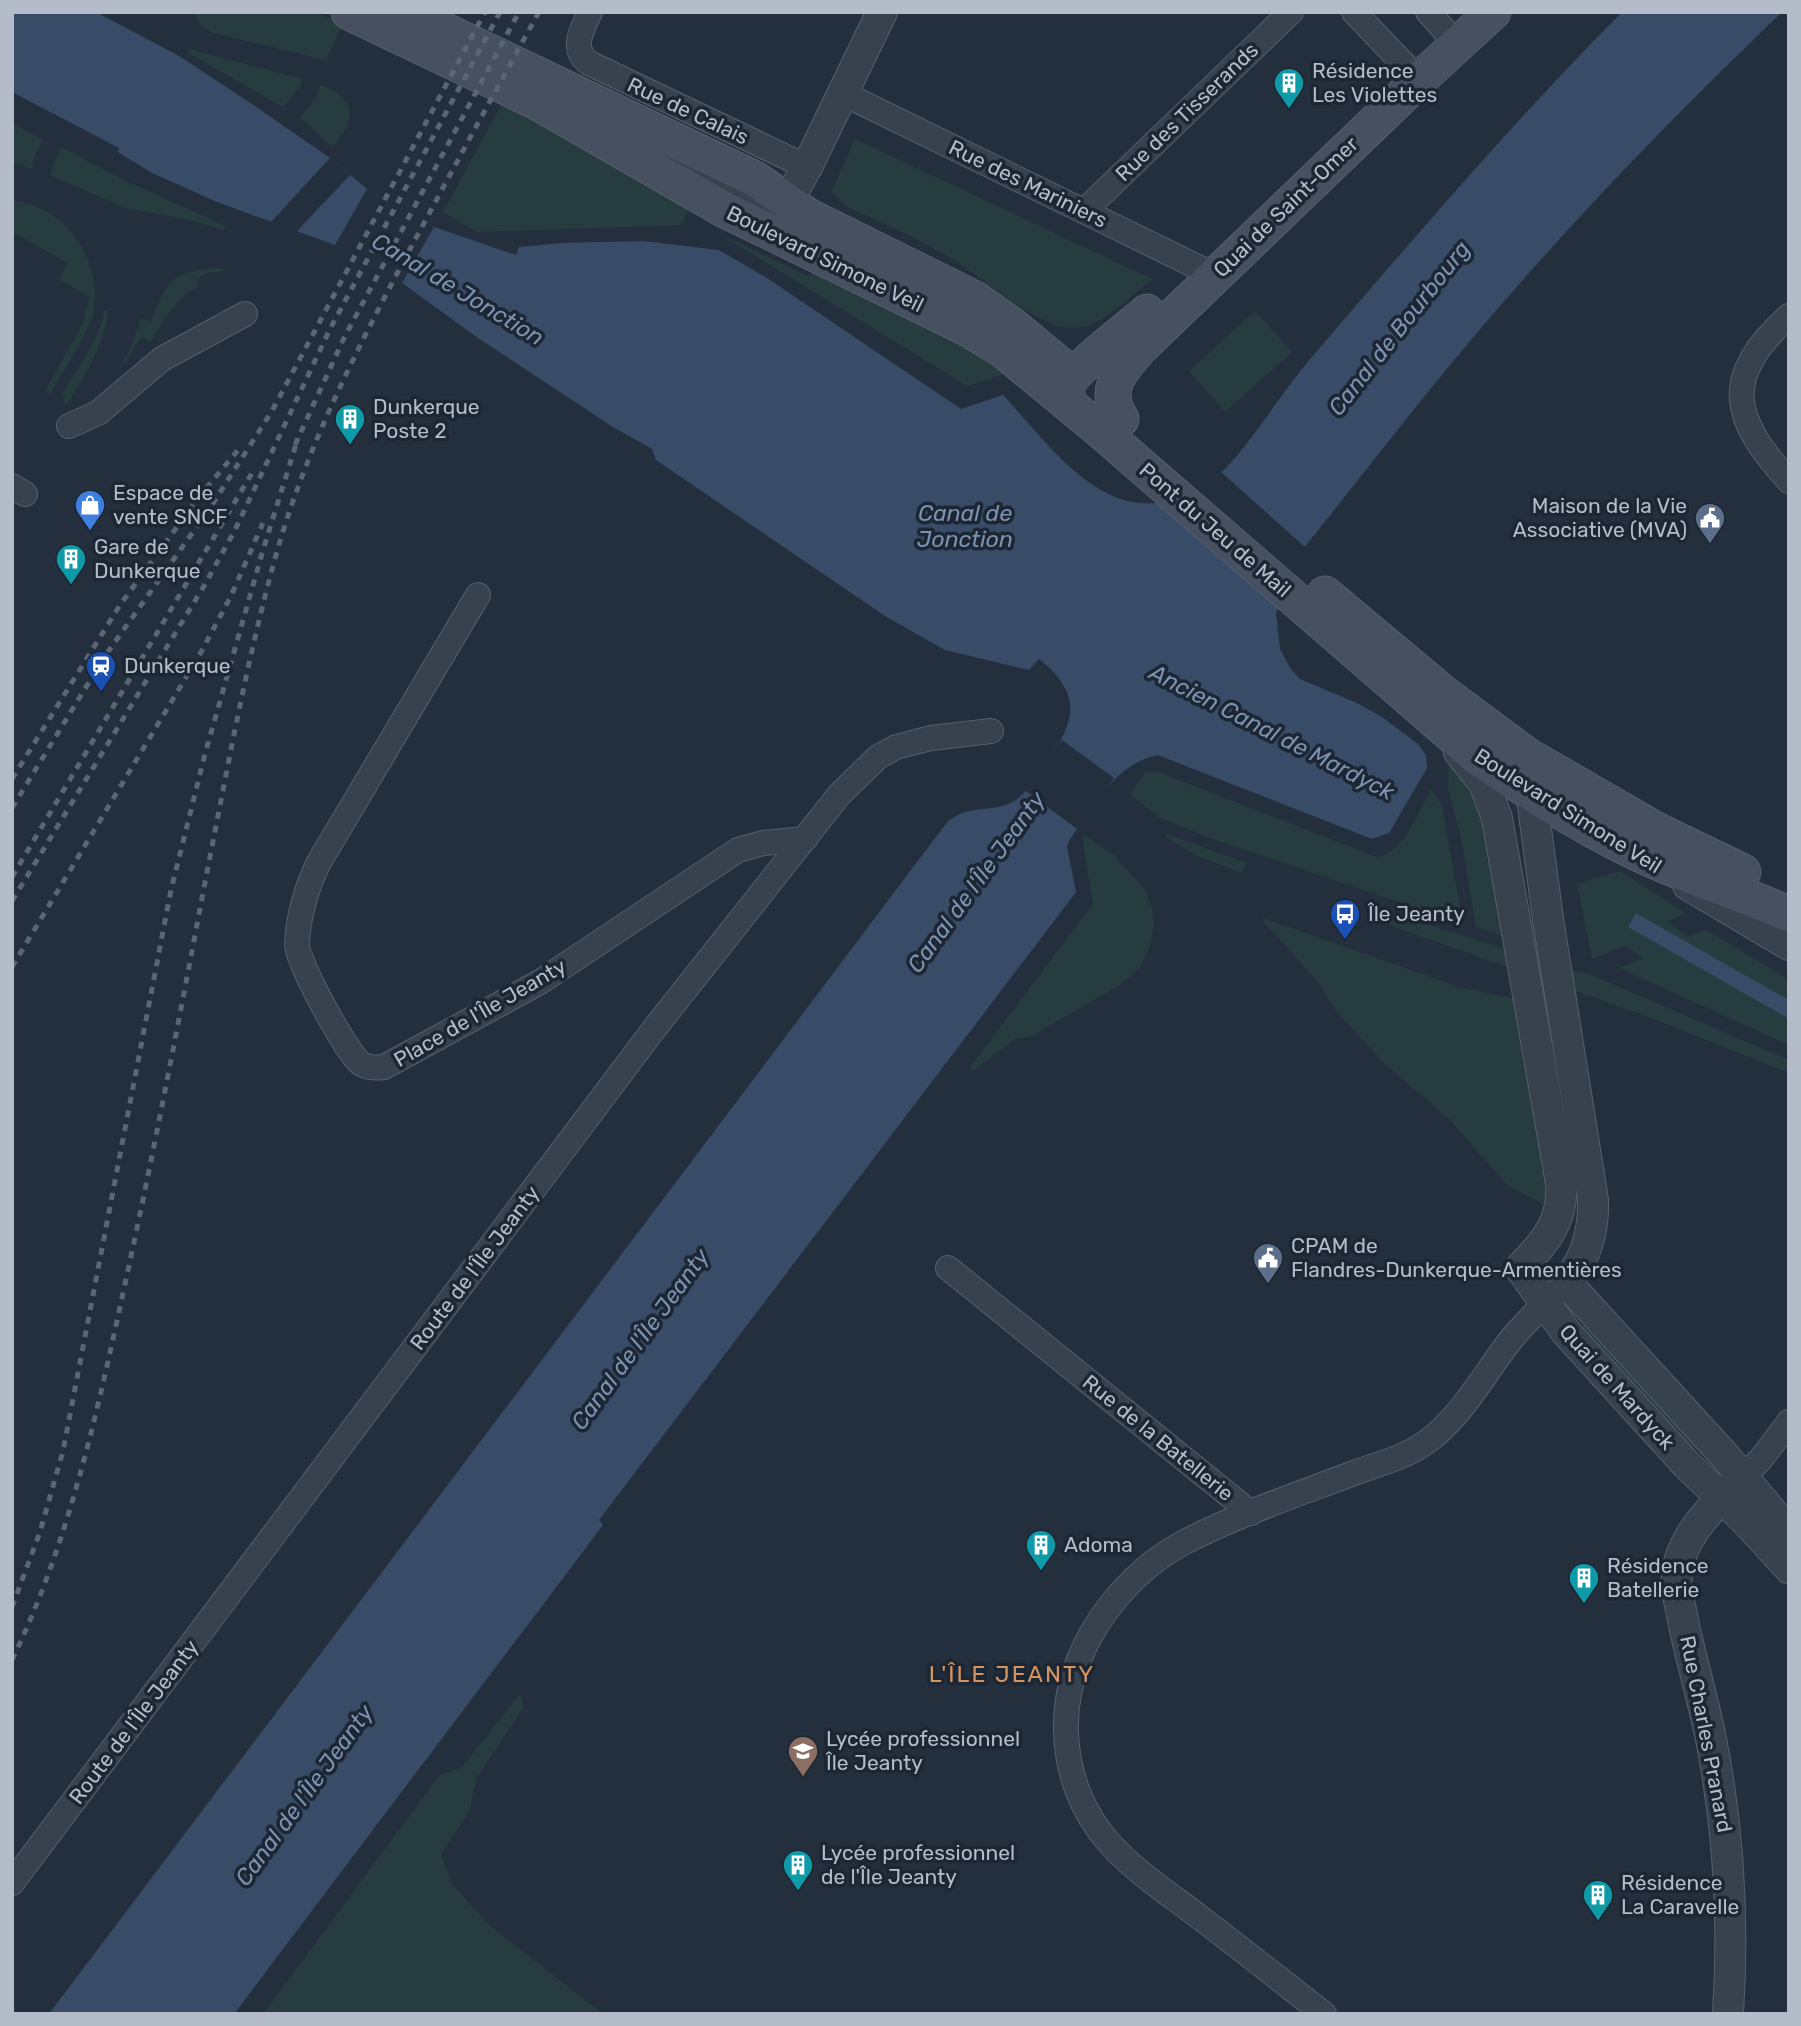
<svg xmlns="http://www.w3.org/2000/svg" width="1801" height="2026" font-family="Rubik,sans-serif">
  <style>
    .green { fill: #263c3f }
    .water { fill: #394c67 }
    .pier { fill: #242f3e }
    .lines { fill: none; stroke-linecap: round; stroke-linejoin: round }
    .minor-casing { stroke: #565f6c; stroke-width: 26 }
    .tertiary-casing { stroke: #565f6c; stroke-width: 32 }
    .secondary-casing { stroke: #565f6c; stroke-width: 37 }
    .minor { stroke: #38414e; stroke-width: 24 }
    .tertiary { stroke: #38414e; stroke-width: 30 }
    .secondary { stroke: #465061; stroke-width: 35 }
    .rail { stroke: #5a6575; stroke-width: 5; stroke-dasharray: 7 7; stroke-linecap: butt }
    .labels { text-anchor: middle; stroke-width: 7; stroke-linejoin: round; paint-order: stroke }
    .poi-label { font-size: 21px; fill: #b4bcc9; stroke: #1d2633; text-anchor: start }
    .street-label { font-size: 21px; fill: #b4bcc9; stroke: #1d2633 }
    .water-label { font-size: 23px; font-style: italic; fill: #7c92b1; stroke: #1d2633 }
    .neighbourhood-label { font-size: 23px; letter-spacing: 2px; fill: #d59563; stroke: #1d2633 }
  </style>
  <rect width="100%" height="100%" fill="#242f3e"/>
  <g class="green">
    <path d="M194,12H314L343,23L326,60L214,33L201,26Z"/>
    <path d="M186,48L302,79L301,85L283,107L190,54Z"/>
    <path d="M320,85C358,98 356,121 333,147L300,118L318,94Z"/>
    <path d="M505,98L690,206L681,225L477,232L443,212Z"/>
    <path d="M12,123L43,140L35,155L32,169L12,162Z"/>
    <path d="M855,139L1152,279C1129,297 1102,329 1071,328C1036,328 983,277 952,259C919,238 882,223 847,207L831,192Z"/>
    <path d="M61,147L128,182L226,226L224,230L190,220L125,208L50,175Z"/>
    <path d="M12,199C24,203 37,206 48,212C81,233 102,275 93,314C87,335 61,374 50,395L46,389L84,322L89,296L59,280L68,263L12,232Z"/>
    <path d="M718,233L810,277L815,267L950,334L1005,374L967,386Z"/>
    <path d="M217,268L225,269L222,272H210L200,277L197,282L199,286C175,298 164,320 150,342L142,337L117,373L130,349L141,319L151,321C168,279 172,272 217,268Z"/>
    <path d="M104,311H108C104,346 84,377 66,406L62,394C77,369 100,340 104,311Z"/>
    <path d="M1255,311L1292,352L1225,412L1189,371Z"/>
    <path d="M1449,762L1467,779L1480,804L1504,937L1476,927L1462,842L1448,789Z"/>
    <path d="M1154,772L1161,773L1376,857C1406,852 1417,813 1431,789L1442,805L1460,907L1455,917L1450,919L1221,842L1160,818L1130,794L1145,773Z"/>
    <path d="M1167,834L1246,863L1242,873L1198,856L1165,837Z"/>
    <path d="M1083,835L1112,853L1145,890L1152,908L1154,924L1150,946L1139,968L1123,983L1030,1037L1016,1038L974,1070L971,1069V1066L1093,904L1083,845Z"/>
    <path d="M1620,871L1686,913L1667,922L1689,937L1704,929L1789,980V1000L1636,914L1628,926L1789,1019V1045L1619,968L1643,958L1626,945L1592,959L1577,884Z"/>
    <path d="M1381,910L1596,977L1789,1060V1073L1649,1017L1378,921Z"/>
    <path d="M1260,917L1459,987L1516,999L1541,1121L1549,1209L1543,1204L1507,1185L1449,1119L1384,1063L1337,1012L1317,981Z"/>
    <path d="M1587,1322L1699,1444L1690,1451L1579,1329Z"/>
    <path d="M520,1694L524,1707L476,1779L470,1810L441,1854L453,1885L489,1925L603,2014H263L439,1776L462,1767Z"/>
  </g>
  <g class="water">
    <path d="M12,12H96L179,56L249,102L330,158L367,189L434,227L516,255L519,247L561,243L643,241L719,250L767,278L961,409L1003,395C1044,438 1095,515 1163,502C1187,497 1209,485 1227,467C1258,433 1281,393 1311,358C1412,240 1512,123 1622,12H1782C1675,114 1571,222 1475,335C1415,406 1358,481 1299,554L1285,581L1276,614L1280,649L1290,668L1300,679L1357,703L1382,717L1418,744L1426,755L1427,768L1389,833L1372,839L1158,755C1114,764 1093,807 1069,841L1067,847L1076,892L599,1520L603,1525L234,2014H49L948,821C953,818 957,815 962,813C979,807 998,811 1014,801C1026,794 1034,780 1042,769C1073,726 1087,697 1039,659L1029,670L945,650L885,616L656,460L652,449L613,427L478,338L402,283L335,245L217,202L152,173L118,152L119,148L12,92Z"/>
    <path d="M1636,913L1789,1000V1019L1628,927Z"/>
  </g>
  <g class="pier">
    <path d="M330,158L350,175L297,231L271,222Z"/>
    <path d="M367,189L434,227L402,283L335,245Z"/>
    <path d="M1221,472L1305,547L1285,581L1194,492Z"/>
    <path d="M1062,740L1114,778L1077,829L1026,791Z"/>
  </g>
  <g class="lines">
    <g class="minor-casing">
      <g id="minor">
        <path d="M590,12C582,30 570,48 589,63L807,167"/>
        <path d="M1354,12L1419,80"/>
        <path d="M1428,12L1457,44"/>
        <path d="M842,93L1214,275"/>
        <path d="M1084,211L1291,12"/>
        <path d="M1789,316C1721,377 1731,418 1789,481"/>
        <path d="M69,426L98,413L162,359L245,314"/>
        <path d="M12,486L25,494"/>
        <path d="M478,595L319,862C307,886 298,917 297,944C297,962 345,1049 359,1062C365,1068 375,1068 384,1067L540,982L738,850L763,843L805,839"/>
        <path d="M948,1268L1251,1513"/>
        <path d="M1742,1478L1761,1459L1789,1422"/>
        <path d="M12,1883L654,1029L839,795L878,757L896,747L931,738L991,731"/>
        <path d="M1324,2014C1282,1981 1240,1948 1198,1916C1169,1894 1137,1873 1112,1846C1066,1796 1054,1725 1078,1662C1097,1613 1136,1569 1181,1544C1236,1515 1296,1495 1354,1473C1378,1464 1404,1458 1425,1443C1460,1419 1483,1376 1509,1342C1523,1324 1542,1307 1558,1290"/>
      </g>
    </g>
    <g class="tertiary-casing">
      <g id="tertiary">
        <path d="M656,154L772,210L784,208L807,167L882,12"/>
        <path d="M1459,752L1484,783L1497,818L1561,1183C1564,1220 1545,1243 1520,1268L1566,1332L1687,1465L1744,1519L1789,1568"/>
        <path d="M1529,776L1548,919L1593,1200C1594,1230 1586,1259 1566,1282L1724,1455L1789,1532"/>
        <path d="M1688,885L1789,945"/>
        <path d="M1728,2014C1734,1921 1729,1830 1711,1739C1703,1700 1692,1663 1684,1625C1681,1608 1675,1589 1677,1572C1682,1536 1710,1510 1734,1485"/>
      </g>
    </g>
    <g class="secondary-casing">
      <g id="secondary">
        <path d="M349,12L537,102L723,209L965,327L1003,350L1101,431L1477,757C1536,797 1598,837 1664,865C1705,882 1747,896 1789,914"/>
        <path d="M406,12L755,179L808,216L975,299L1013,326L1060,365"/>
        <path d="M1070,404C1068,399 1066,394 1067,388C1070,371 1132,326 1147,312"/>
        <path d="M1121,419C1102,390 1120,371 1139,349L1419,80L1493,12"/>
        <path d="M1325,594L1442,692L1528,756L1658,831L1743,872"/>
      </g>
    </g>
    <use href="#minor" class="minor"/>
    <use href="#tertiary" class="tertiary"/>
    <use href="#secondary" class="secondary"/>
    <g class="rail">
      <path d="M295,445L344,338L519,12"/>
      <path d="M12,779L120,605L198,498L239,449"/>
      <path d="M12,808L105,656L210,508L272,411L485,12"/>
      <path d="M12,877L255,468"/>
      <path d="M12,901L204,586L235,530L330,329L500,12"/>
      <path d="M12,967L200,654L231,596L263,523"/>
      <path d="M12,1607L40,1532L63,1451L171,890L205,754L263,550L298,438"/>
      <path d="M12,1660C70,1540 97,1413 125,1284C155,1147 181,1009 207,872C228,766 247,659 276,555C306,448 357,349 409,251C452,171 495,91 539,12"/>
    </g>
  </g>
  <defs>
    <g id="building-pin" transform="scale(1.575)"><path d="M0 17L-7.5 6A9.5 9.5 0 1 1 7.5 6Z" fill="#0f9aa8" stroke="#1d2633"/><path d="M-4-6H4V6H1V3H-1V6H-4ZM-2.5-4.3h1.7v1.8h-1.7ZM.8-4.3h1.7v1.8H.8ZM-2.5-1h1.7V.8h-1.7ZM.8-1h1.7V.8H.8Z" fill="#fff"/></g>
    <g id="shop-pin" transform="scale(1.575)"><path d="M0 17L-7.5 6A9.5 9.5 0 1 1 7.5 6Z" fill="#3f7fe0" stroke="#1d2633"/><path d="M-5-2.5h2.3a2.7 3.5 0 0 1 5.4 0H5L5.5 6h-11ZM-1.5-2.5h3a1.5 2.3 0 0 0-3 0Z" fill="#fff"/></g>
    <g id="civic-pin" transform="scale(1.575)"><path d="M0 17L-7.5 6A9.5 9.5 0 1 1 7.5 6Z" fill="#5c6f8a" stroke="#1d2633"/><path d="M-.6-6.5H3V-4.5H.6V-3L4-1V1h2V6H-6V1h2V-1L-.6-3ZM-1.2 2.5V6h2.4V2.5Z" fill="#fff"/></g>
    <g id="station-pin" transform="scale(1.575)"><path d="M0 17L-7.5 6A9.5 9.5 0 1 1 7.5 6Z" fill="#1a4fb4" stroke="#1d2633"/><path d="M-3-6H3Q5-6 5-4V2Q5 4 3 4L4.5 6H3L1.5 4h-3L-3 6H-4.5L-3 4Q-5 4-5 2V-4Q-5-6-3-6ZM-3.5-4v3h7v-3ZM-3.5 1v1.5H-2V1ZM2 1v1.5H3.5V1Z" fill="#fff"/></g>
    <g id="bus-pin" transform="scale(1.575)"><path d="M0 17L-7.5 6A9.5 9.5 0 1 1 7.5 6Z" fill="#1a4fb4" stroke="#1d2633"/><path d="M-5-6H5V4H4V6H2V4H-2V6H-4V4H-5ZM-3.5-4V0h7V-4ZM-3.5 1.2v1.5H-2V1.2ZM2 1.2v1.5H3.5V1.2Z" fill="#fff"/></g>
    <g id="school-pin" transform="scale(1.575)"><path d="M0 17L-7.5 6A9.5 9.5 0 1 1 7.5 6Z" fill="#8d6e63" stroke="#1d2633"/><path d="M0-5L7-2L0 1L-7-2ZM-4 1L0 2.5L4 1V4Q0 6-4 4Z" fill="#fff"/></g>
  </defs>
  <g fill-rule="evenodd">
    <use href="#building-pin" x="1289" y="83"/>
    <use href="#building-pin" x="350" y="419"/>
    <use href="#shop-pin" x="90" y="505"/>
    <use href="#civic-pin" x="1710" y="518"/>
    <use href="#building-pin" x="71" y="559"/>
    <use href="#station-pin" x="101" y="666"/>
    <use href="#bus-pin" x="1345" y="914"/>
    <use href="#civic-pin" x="1268" y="1258"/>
    <use href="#building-pin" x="1041" y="1545"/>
    <use href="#building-pin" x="1584" y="1578"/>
    <use href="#school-pin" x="803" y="1751"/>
    <use href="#building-pin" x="798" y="1865"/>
    <use href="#building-pin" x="1598" y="1895"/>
  </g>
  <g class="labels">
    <g class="poi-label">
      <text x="1312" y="78">Résidence<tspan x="1312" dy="24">Les Violettes</tspan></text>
      <text x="373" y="414">Dunkerque<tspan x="373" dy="24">Poste 2</tspan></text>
      <text x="113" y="500">Espace de<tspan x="113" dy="24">vente SNCF</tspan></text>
      <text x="1687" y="513" text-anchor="end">Maison de la Vie<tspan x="1687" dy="24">Associative (MVA)</tspan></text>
      <text x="94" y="554">Gare de<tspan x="94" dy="24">Dunkerque</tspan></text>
      <text x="124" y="673">Dunkerque</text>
      <text x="1368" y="921">Île Jeanty</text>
      <text x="1291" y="1253">CPAM de<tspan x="1291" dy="24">Flandres-Dunkerque-Armentières</tspan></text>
      <text x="1064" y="1552">Adoma</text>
      <text x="1607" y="1573">Résidence<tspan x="1607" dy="24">Batellerie</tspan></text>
      <text x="826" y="1746">Lycée professionnel<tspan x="826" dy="24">Île Jeanty</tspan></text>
      <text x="821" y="1860">Lycée professionnel<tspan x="821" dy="24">de l'Île Jeanty</tspan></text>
      <text x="1621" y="1890">Résidence<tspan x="1621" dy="24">La Caravelle</tspan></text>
    </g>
    <g class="street-label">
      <text transform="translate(688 111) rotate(25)" y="7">Rue de Calais</text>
      <text transform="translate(1187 112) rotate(-44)" y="7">Rue des Tisserands</text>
      <text transform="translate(1028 184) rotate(26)" y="7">Rue des Mariniers</text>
      <text transform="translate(1286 207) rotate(-44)" y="7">Quai de Saint-Omer</text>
      <text transform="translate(825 259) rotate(26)" y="7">Boulevard Simone Veil</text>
      <text transform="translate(1215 530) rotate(41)" y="7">Pont du Jeu de Mail</text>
      <text transform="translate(1568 811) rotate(32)" y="7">Boulevard Simone Veil</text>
      <text transform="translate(480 1013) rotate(-30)" y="7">Place de l'Île Jeanty</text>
      <text transform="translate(475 1268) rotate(-53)" y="7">Route de l'Île Jeanty</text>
      <text transform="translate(1617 1387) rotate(48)" y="7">Quai de Mardyck</text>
      <text transform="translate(1158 1438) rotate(39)" y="7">Rue de la Batellerie</text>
      <text transform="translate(134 1722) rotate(-53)" y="7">Route de l'Île Jeanty</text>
      <text transform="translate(1706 1734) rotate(79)" y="7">Rue Charles Pranard</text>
    </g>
    <g class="water-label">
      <text transform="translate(458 289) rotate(31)" y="8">Canal de Jonction</text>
      <text transform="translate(1399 328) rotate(-52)" y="8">Canal de Bourbourg</text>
      <text x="965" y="521">Canal de<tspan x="965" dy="26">Jonction</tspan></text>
      <text transform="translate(1272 732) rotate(27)" y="8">Ancien Canal de Mardyck</text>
      <text transform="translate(976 882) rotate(-54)" y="8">Canal de l'Île Jeanty</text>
      <text transform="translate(640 1339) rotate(-54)" y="8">Canal de l'Île Jeanty</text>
      <text transform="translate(304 1795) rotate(-54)" y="8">Canal de l'Île Jeanty</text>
    </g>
    <g class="neighbourhood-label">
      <text x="1012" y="1682">L'ÎLE JEANTY</text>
    </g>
  </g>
  <rect width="1801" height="2026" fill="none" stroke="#b4bcc9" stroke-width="28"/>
</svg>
